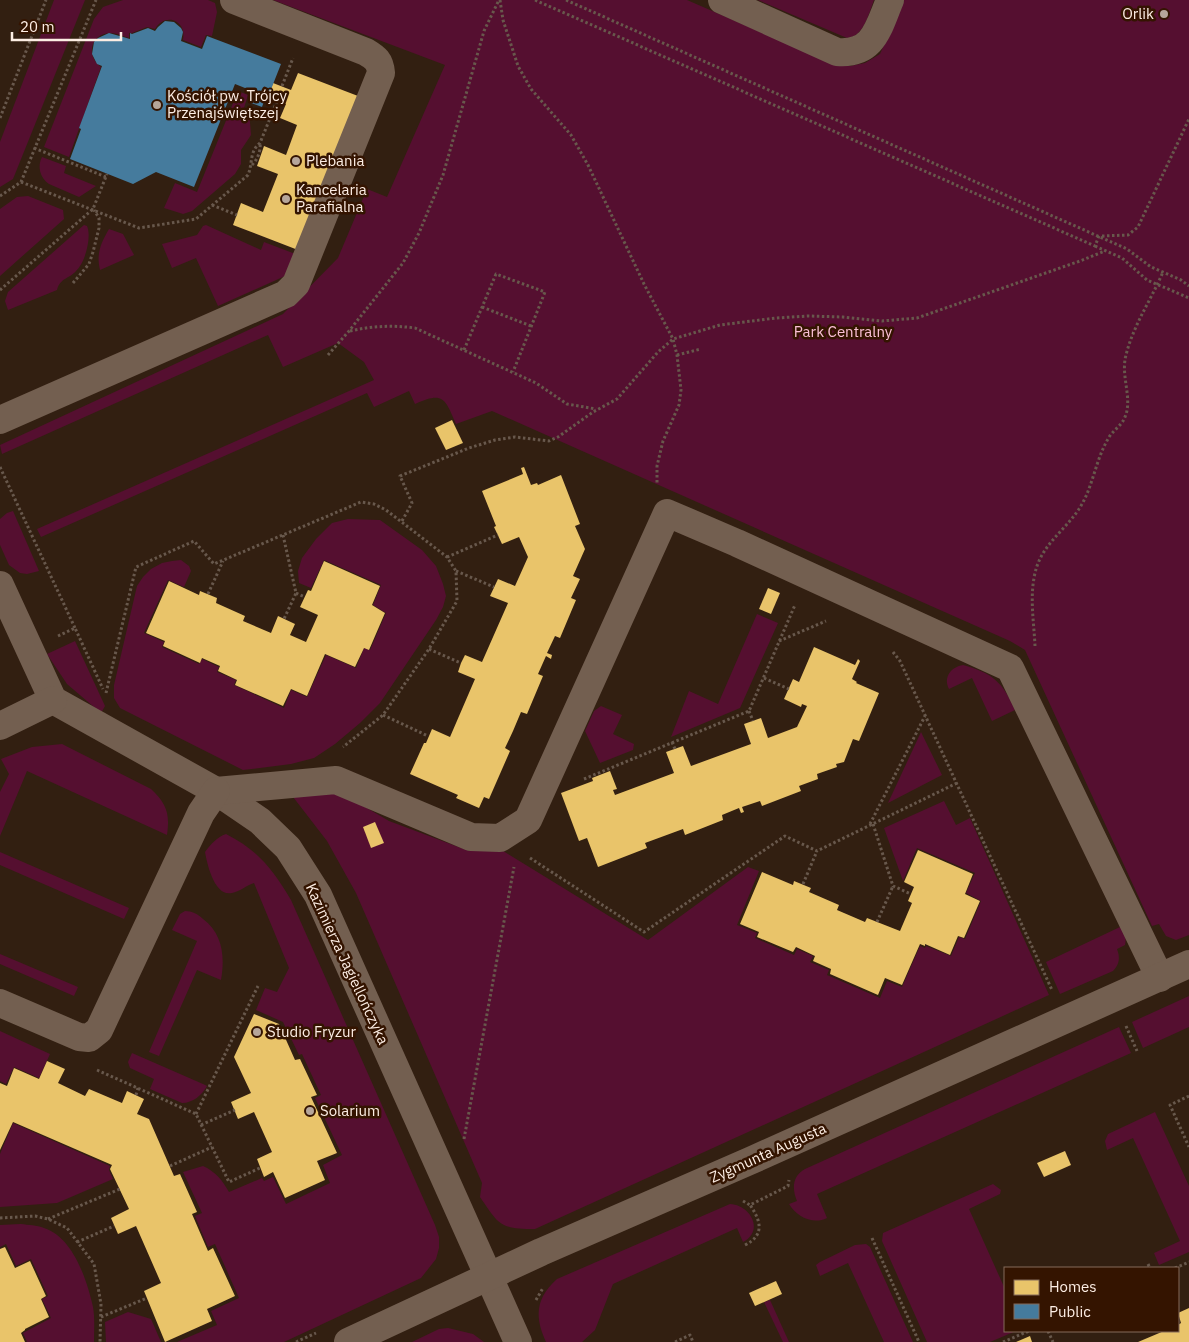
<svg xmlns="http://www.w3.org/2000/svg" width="1189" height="1342" font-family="'IBM Plex Sans',sans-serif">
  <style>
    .green { fill: #550f30 }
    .homes { fill: #e9c46a }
    .public { fill: #457b9d }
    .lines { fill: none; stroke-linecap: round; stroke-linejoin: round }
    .path { stroke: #68584c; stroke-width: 3; stroke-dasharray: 2.5 2.5; stroke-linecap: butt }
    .minor { stroke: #735f50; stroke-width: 28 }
    .poi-dot { fill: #b6a69a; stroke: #341400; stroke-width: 2 }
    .labels { text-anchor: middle; stroke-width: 5; stroke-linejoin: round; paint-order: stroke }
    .poi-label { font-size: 15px; fill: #fdeee4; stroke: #341400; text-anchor: start }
    .park-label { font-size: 15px; fill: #fbc0d6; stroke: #341400 }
    .street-label { font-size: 15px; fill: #fdeee4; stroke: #341400 }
  </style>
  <rect width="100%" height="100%" fill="#321f11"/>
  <g class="green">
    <path d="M54,0H85L13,179L0,187V142Z"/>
    <path d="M123,0H208L215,3L217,12L212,36L206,35L201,47L183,40C187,20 165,12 155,29L147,27L132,33H129V38C123,36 116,33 110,33C90,34 86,56 101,67L69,157L44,147L94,19L103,7Z"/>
    <path d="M273,0H687L832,63L850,66L865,63L880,54L904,0H1189V935L1176,940L1166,936L1159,924L1152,926L1025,650L1010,641L492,411L456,424C445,399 444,391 415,404L409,391L374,407L367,393L41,537L37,529L374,380L364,362L338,343L283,367L268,335L2,454L0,445L283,314L338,258L367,189L387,197L445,65Z"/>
    <path d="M758,0H874C869,13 864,37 847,38Z"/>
    <path d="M238,91L248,95L244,108L249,110L251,135L241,150V164L235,174L192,211L183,214L164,208L175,183L197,192Z"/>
    <path d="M42,157L66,166L64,173L96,186L79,197L49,184C40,178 37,166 42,157Z"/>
    <path d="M28,196L63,210L64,219L0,276V209L17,197Z"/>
    <path d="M84,225L87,226C92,237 85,263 76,271C69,279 60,278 57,290L8,310L5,301L8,292Z"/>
    <path d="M206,225L261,250L264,242L298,255L285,276L218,306L196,258L172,268L162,244L197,235L203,226Z"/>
    <path d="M109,229L123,234L134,255L100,270C96,253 101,243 109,229Z"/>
    <path d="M13,511L39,571L27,574L20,573L9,565L0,545V519L7,513Z"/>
    <path d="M348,519L380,520L422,550L436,566L443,584L446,596L443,607L436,620L380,703L360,723L335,744L314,758L291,764L243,770L120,708L114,698V685L137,586L143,577L151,569L162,563L172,561L181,560L189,566L191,571L184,587L168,580L144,633L164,642L162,647L199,664L202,659L219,667L217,672L236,680L234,685L284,708L291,690L307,697L326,655L356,668L364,648L370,650L386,613L373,605L381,585L324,560L311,588L299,583L298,571L302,558L316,539L332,523Z"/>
    <path d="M757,614L778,623L740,708L671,737L689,691L718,704Z"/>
    <path d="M75,641L105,706L101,713L67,684L47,654Z"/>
    <path d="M963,665C992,673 1003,682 1015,710L992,721L972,678L949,689C943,677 951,667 963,665Z"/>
    <path d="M601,706L622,715L613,734L634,744L633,750L600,763L585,731L594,711Z"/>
    <path d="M921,732L942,775L888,803Z"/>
    <path d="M62,744L151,789C167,804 170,814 167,835L27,771L0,836V792L9,774L1,759L32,747Z"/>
    <path d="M336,790L389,821L469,851L500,849L648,940L748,867L759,871L737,925L757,933L755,938L794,955L797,949L813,956L810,962L829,970L827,975L880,998L887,981L902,987L920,946L925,948L926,946L951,956L959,937L965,939L981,901L966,893L975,873L917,848L903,881L884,828L944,801L956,825L970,818L1049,995L535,1229C500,1229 499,1225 480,1197L482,1183L356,893L327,841L290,793Z"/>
    <path d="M226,834C258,850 273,870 291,900L435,1225L439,1237V1248L436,1259L421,1278L284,1342H177L217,1325L211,1311L239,1298L215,1244L208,1247L195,1216L202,1213L183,1172L203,1166C216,1172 222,1180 229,1192L262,1178L264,1181L273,1177L286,1204L330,1183L323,1165L342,1155L315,1098L321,1095L302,1054L299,1055L283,1022L256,1010L265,988L277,992L289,968L254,883C247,885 239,892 232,893C214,897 207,863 205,852C211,844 217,837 226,834Z"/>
    <path d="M0,852L129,908L124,919L0,865Z"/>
    <path d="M185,911C192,911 198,914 203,919C223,934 225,957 221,980L197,970L159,1056L149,1052L197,941L172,930L180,914Z"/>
    <path d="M1120,927C1124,933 1127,937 1125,945L1117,949C1120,957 1120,964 1113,971L1060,994L1046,962Z"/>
    <path d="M0,954L78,987L74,996L0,964Z"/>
    <path d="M1189,996V1027L1143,1048L1132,1022Z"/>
    <path d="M1119,1027L1131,1053L817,1194L827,1218C813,1225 797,1217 789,1204L797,1201C792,1189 792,1176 805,1169Z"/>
    <path d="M0,1031L50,1054L39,1078L14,1067L6,1084L0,1081Z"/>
    <path d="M132,1053L203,1084L207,1086C202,1095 193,1103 182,1103L150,1089L154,1079L130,1068L128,1062Z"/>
    <path d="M1155,1112L1189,1186V1252L1159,1265L1154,1253L1180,1241L1133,1138L1107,1150L1105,1141L1108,1134Z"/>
    <path d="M13,1123L110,1166L109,1170L113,1179L57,1203L0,1207V1154Z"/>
    <path d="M993,1184L1001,1190L1000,1194L969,1209L1005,1289V1331H1016L990,1342H927L882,1241L883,1233Z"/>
    <path d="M730,1204C750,1205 765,1230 743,1242L737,1228L613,1284L595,1330L582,1342H546C534,1316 536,1298 557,1279Z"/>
    <path d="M21,1224C28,1225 37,1225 44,1228C73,1237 87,1280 93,1307C95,1318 94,1331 94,1342H27L23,1333L51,1318L42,1299L48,1296L31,1259L16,1266L6,1244L0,1247V1225Z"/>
    <path d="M866,1244L870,1247L913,1342H884L848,1263L820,1276L816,1265L820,1262L855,1245Z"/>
    <path d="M770,1300L789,1342H783L764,1302Z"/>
    <path d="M128,1312L151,1319L161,1342H106L105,1322Z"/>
    <path d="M448,1328L473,1334L484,1342H412L439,1329Z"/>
  </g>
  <g class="homes">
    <path d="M298,73L358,96L298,250L233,225L241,203L263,212L278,174L257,166L264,146L286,155L297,125L280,118L286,104L268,97L273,83L291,90Z"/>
    <path d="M452,420L463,443L446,450L435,428Z"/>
    <path d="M524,467L531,485L537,483L538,485L561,475L580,524L575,526L585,549L573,576L580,579L571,598L576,600L560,638L555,636L547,653L552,655L551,659L546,656L538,674L543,676L527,714L521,712L513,731L505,748L510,751L489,799L484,797L479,808L456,798L458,795L410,774L424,743H426L432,729L450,737L475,679L458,672L461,663L465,655L482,662L508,603L490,596L498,579L515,586L528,557L519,537L502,544L494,527L496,526L482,491L523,474L521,468Z"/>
    <path d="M324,561L380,586L372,605L385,613L369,650L364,648L355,667L325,654L307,696L291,689L283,706L235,685L237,680L218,671L220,666L202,658L200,663L163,646L165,641L146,633L169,581L199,595L200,591L217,598L216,603L245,616L243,621L271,633L278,616L295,624L290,635L306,642L318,615L300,607L308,590L311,591Z"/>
    <path d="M768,588L780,593L771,614L759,609Z"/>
    <path d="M814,647L855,665L858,659L860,661L852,679L857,682L856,683L879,693L859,741L853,739L844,762L836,764L837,767L817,774L818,779L799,786L801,791L762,806L760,801L742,807L744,812L741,813L739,808L722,815L723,820L685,835L683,829L645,843L647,848L598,867L587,838L579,841L561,793L593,781L592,778L610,771L617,789L613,790L615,795L674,773L666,752L683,746L691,766L751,744L744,724L761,718L768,738L797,727L807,706L802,704L801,707L784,699L793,679L799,682Z"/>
    <path d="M375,822L384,843L371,848L363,827Z"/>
    <path d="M918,850L973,874L965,894L980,901L964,938L958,936L950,955L925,944V946L920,944L902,985L885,978L878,995L830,974L831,969L813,961L815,956L796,947L793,952L757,937L759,932L740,924L762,872L793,885L794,881L811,888L809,892L839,905L837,910L865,922L867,918L900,931L912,903L908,901L914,887L904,882Z"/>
    <path d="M254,1014L279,1024L295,1060L300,1059L317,1095L311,1097L337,1153L317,1161L325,1180L285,1198L273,1172L264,1177L257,1159L272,1152L254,1112L238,1119L231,1102L251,1093L234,1057Z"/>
    <path d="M47,1061L65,1069L58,1083L85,1096L89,1089L122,1103L127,1091L144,1099L137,1114L149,1119L174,1176L180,1174L197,1212L192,1214L208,1251L213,1248L235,1296L207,1309L212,1321L165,1342L144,1291L161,1283L136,1226L118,1234L111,1218L129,1209L110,1169L112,1165L13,1122L0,1150V1083L7,1086L14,1068L39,1079Z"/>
    <path d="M1065,1151L1071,1165L1044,1177L1037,1163Z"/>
    <path d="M5,1247L15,1268L30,1261L46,1296L41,1299L49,1317L25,1329V1330L21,1333L25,1342H0V1249Z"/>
    <path d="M776,1281L782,1294L755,1306L749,1293Z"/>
    <path d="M1189,1308V1342H1138L1164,1331H1178V1325L1181,1323L1178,1313Z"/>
    <path d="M1030,1336L1032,1342H1016Z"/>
  </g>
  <path class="public" d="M165,21L174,22L181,28L183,32L181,41L202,49L207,36L281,64L268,97L266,96L262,107L251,103L255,92L235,84L194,187L156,172L133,184L70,159L81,129L79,128L102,66L97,64L92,54L94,42L98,38L109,33L130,39V33L132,34L148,28L155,31L158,27Z"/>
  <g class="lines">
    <g class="path">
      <path d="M500,0L503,20L518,66L531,89L571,135L588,165L644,284L673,339L677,355L681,390L679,405L663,441L657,466V483"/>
      <path d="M535,0L1095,246L1099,236"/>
      <path d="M566,0L1127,249L1151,267L1181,280L1189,286"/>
      <path d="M282,86L293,58"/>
      <path d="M0,118L46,0"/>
      <path d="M34,148L106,177"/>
      <path d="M252,165C258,159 261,150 260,143"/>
      <path d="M21,182L139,228L196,219L248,175C253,163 249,152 260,143L277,101"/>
      <path d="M0,196L21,182L96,0"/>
      <path d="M212,205L237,215"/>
      <path d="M1102,236L1128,235L1138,227L1189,119"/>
      <path d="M1095,246L1122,258L1147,280L1189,298"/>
      <path d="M73,283L89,264L93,252L99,228V218L94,210"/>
      <path d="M0,290L93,209L107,174"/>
      <path d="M482,307L531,326"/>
      <path d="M350,331C372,326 392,325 415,328L536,383L567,404L596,409"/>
      <path d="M464,350L496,274L545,292L513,372"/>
      <path d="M328,355L349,331L403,263L419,233L443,175L484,31L499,0"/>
      <path d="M677,355L701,349"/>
      <path d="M0,467L75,628"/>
      <path d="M402,521L412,503L400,476L469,448L495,440L515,437L549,441L558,437L593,412L617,399L658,352L673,339L720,325L776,318L808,316L843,317L882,321L917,318L1080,261L1105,251"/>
      <path d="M283,535L296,593L284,619"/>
      <path d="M447,557L498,535"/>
      <path d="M456,571L494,587"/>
      <path d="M296,593L305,597"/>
      <path d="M208,594L223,561"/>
      <path d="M58,636L75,628L103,689"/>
      <path d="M779,641L826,621"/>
      <path d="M1035,646C1034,624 1030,600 1034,578C1039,546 1063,533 1079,509C1093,488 1095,461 1108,439C1112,431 1121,426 1124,419C1134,400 1120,377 1126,355C1133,326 1151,300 1163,272"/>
      <path d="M429,649L461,663"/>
      <path d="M893,652L900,661L1052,990"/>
      <path d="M764,678L789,689"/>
      <path d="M106,693L136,567L194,541L214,564L361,502L374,504L386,510L447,557L456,571L457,601L429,649L383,715L343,747"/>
      <path d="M749,711L753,721"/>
      <path d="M383,715L428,736"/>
      <path d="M672,742L675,749"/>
      <path d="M584,779L749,711L795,605"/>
      <path d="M870,824L925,716"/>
      <path d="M873,824L893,886L911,894"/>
      <path d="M530,858L644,932L785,836L817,851L957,783"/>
      <path d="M803,884L817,851"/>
      <path d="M877,922L893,886"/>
      <path d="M1126,1026L1137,1051"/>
      <path d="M97,1070L196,1114L229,1182L260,1168"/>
      <path d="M136,1095L138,1088"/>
      <path d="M1189,1096L1170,1105L1189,1147"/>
      <path d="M196,1114L258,986"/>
      <path d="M201,1125L235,1110"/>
      <path d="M464,1139L514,867"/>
      <path d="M170,1166L212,1147"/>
      <path d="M743,1201L750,1205L788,1186L789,1180"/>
      <path d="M0,1218L35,1216L48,1219L67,1228L94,1264L101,1304L100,1342"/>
      <path d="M48,1219L120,1189"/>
      <path d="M872,1238L919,1342"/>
      <path d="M77,1242L114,1226"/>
      <path d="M745,1245C765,1235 761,1221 750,1205"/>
      <path d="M1148,1264L1150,1268"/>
      <path d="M1175,1268L1189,1262"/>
      <path d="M536,1300L543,1288"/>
      <path d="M101,1317L147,1298"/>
      <path d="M1048,1331L1053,1342"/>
      <path d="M296,1342L316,1333"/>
      <path d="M675,1342L690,1335L693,1342"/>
      <path d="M1003,1342L1029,1331"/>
    </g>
    <g class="minor">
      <path d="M722,0L837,52C874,55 878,28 890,0"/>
      <path d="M0,420L286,294L296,284L381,73C380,61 376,58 366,52L234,0"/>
      <path d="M0,585L53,700L216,791L260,821L288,848L318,895L518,1342"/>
      <path d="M0,726L53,700"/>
      <path d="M216,791L336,780L471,837L500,838L528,820L667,513L737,543L1010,668L1160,978"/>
      <path d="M0,1003L79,1037L89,1038L99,1030L201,813L216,791"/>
      <path d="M348,1342L541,1252L752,1160L1189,964"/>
    </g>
  </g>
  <g class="poi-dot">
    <circle cx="1164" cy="14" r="5"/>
    <circle cx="157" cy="105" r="5"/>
    <circle cx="296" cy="161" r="5"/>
    <circle cx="286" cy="199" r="5"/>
    <circle cx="257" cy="1032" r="5"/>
    <circle cx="310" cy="1111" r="5"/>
  </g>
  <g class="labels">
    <g class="poi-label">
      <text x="1154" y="19" text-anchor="end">Orlik</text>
      <text x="167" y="101">Kościół pw. Trójcy<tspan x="167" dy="17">Przenajświętszej</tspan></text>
      <text x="306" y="166">Plebania</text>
      <text x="296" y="195">Kancelaria<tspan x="296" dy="17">Parafialna</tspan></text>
      <text x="267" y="1037">Studio Fryzur</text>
      <text x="320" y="1116">Solarium</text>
    </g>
    <g class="park-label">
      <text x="843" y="337">Park Centralny</text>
    </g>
    <g class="street-label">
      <text transform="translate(347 964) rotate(65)" y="5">Kazimierza Jagiellończyka</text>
      <text transform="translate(768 1153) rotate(-24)" y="5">Zygmunta Augusta</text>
    </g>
  </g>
  <rect x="1004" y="1267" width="175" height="65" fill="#341400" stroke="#846b5b"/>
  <rect x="1014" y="1280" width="25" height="15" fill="#e9c46a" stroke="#846b5b"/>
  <text x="1049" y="1292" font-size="15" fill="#fdeee4">Homes</text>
  <rect x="1014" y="1304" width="25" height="15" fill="#457b9d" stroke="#846b5b"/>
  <text x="1049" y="1317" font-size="15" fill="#fdeee4">Public</text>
  <path d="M12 32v8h109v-8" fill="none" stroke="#fdeee4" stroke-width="2.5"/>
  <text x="20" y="32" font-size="15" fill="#fdeee4" stroke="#341400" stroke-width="4" paint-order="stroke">20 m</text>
</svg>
